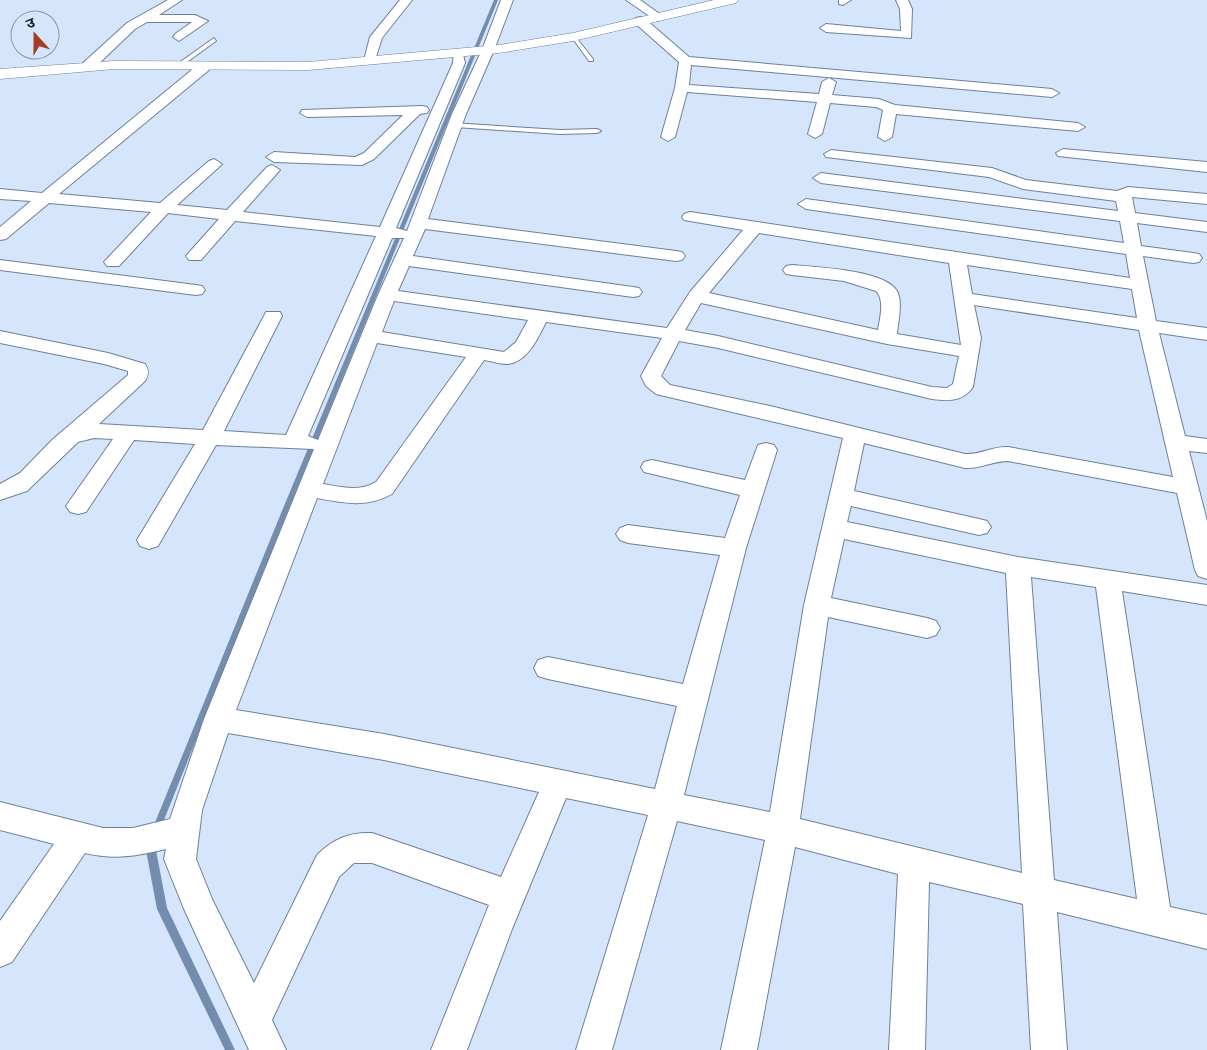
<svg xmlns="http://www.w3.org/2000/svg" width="1207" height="1050" font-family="Figtree,'Noto Sans Devanagari',sans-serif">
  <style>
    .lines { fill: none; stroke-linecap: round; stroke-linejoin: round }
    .stream { fill: #748cae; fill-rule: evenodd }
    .service-casing { stroke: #6e809a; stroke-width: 2 }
    .minor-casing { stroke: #6e809a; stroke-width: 2 }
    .tertiary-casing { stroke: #6e809a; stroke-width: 1 }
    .service { fill: #fff; fill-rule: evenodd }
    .minor { fill: #fff; fill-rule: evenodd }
    .tertiary { fill: #fff; fill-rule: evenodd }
  </style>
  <rect width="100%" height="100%" fill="#d5e6fc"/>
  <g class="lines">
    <g class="stream">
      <path d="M494,0H498L283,523L160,830L159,833L156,834L153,833L152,830L277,523Z"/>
      <path d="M150,841L153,842L155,845L167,908L235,1050H225L157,909L145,845L147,842Z"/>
    </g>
    <g class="service-casing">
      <g id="service">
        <path d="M571,36H575L593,59V61H589Z"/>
        <path d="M214,38L216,41L180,67H176V65Z"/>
        <path d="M452,123L560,130L597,129L601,131L597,133L560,134L455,127H452Z"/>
      </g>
    </g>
    <g class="minor-casing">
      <g id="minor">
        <path d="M168,0H182L159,15H195L208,21L179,41L173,37L175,34L192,22H147L135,29L92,70H82L81,67L82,64L127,23Z"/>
        <path d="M400,0H412L382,38L374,63H366L364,60L370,37Z"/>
        <path d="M501,0H513L494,50L466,114L428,219L676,251L682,252L685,256L682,260L676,261L425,229L413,256L633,287L639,288L642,292L639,296L633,297L409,266L398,291L667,328L690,292L743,230L684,220L682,217L684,214L690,212L1130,278L1126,254L806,209L798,204L806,199L1124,243L1120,221L821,183L813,178L821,173L1118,211L1116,201L1023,189L989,177L826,157L824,154L831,150L992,168L1026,180L1117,191L1128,187L1207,194V204L1132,197L1135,213L1207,222V232L1137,223L1141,246L1193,253L1199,254L1202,258L1199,262L1193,263L1143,256L1156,321L1207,328V340L1159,333L1185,436L1207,439V453L1189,451L1207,521V579L1198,576L1195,570L1177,493L1008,461C993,461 980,469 965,468L864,443L854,491L979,519L987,521L991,527L987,533L979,535L851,506L847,522L1018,557L1207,585V605L1122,591L1170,907L1207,915V949L1057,912L1067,1050H1031L1023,904L929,882L925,1050H889L898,874L795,847L757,1050H721L765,840L677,821L612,1050H576L648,815L566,798L512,929L467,1050H431L489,905L372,863H354L339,877L272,1020L286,1050H249L184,909L164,859L166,849C137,856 114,860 85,853L12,962L0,967V921L54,844L0,830V802L103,828H133L170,819L204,719L314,449L216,445L158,546L149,549L140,546L137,540L195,444L134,440L86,512L78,514L70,512L66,506L113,439L94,438L78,442L27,491L0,500V484L20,473L52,440L128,375V371L104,364L0,343V331L108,353L145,364C149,370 149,375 145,381L99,424L203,430L264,316L266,312H280L282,316L224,431L286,435L376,236L235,221L201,260H189L186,256L219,219L168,213L119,266H107L104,262L151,212L49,203L6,239L0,240V227L31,201L0,199V189L42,193L199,64L204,63L210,67L209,70L59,194L160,203L209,161L214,159L222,164L219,167L177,205L227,210L267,167L272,165L280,170L243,212L380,227L453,63L454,50H462L465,63L396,228L407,231L452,114L482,50ZM759,233L949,263L961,345L897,334C898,321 903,303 897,291C885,270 815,267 792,265L786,266L783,270L786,274L792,275L844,281L876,291C885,300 880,318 878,330L709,293ZM392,238H404L378,295L318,440L308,436ZM967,265L1132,289L1137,318L972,294ZM394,301L528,320L516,342L504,352L382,332ZM701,303L887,344L959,356L953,384L947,388L932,387L718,336L685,330ZM974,305L1139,330L1173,477L1008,447C993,446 980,455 965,454L770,406L670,385L661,376L679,341L718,348L932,399C948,401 963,402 973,387L981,338ZM546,322L662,338L641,376L646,386L656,394L843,438L804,605L770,812L684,795L746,548L777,450L774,445L766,443L758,445L745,480L652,460L644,462L641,467L644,472L740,495L725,538L628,525L620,528L616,534L620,540L628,543L720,555L683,684L548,657L538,660L534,668L538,676L548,679L677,706L655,789L384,734L236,710L317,498C344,503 367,508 392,494L484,360C491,361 500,364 507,364C527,363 538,338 546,322ZM377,343L466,357L376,482C359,492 341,487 323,484ZM844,539L1006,573L1022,873L800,819L828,617L927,638L936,635L940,628L936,621L927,618L831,598ZM1031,577L1096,587L1137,899L1054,880ZM228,733L384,760L539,792L501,877L372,833C349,832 333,839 317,855L254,983L212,899L196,859L202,810Z"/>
        <path d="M626,0H640L664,17L658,21L654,19Z"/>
        <path d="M839,0H851L843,5L839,4Z"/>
        <path d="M896,0H908L912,9L911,38L826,32L820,28L826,24L901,31L900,9Z"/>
        <path d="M640,17L644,18L689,57L1052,89L1059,93L1052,97L691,65L689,85L819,94L822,82L829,78L836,82L832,95L879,99L895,105L1078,123L1085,127L1078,131L896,114L892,137L885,141L878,137L883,110L876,107L830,103L822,134L815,138L808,134L817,102L687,92L675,137L668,141L661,137L675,88L679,62L636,24V18Z"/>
        <path d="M422,106L427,107L429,110L427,113L420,114L374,159L362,165L274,162L266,157L274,152L355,157L364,153L403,115L307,117L300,113L302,110Z"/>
        <path d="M1063,149L1207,162V172L1058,156L1056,153Z"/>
        <path d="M0,260L196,285L202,286L205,290L202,294L196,295L0,270Z"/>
      </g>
    </g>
    <g class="tertiary-casing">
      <path id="tertiary" d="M714,0H738L736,3L573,41L499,53L308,70L114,69L0,79V69L114,61L308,62L499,45L573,33Z"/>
    </g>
    <use href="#service" class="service"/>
    <use href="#minor" class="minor"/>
    <use href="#tertiary" class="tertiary"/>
  </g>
  <g transform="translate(35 35) rotate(339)"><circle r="24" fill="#d5e6fc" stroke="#8996a7"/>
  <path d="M0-4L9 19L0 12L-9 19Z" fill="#a63d23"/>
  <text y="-8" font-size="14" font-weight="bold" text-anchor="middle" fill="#161d27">उ</text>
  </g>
</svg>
